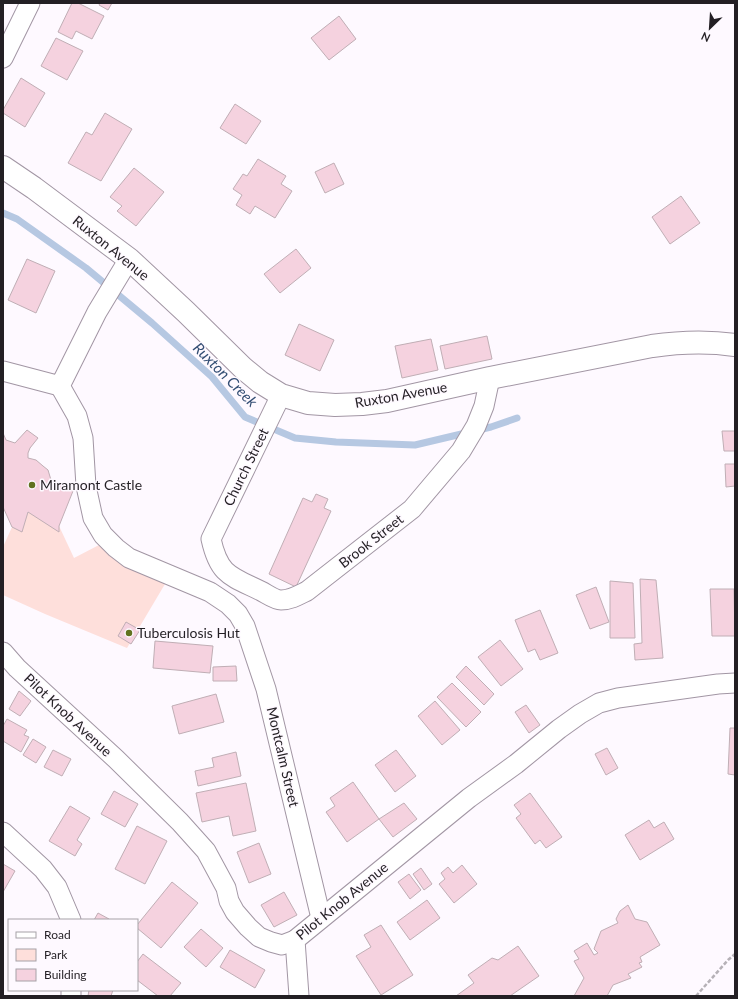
<svg xmlns="http://www.w3.org/2000/svg" width="738" height="999" font-family="Lato,sans-serif">
  <style>
    .green { fill: #fedfdb }
    .lines { fill: none; stroke-linecap: round; stroke-linejoin: round }
    .stream { stroke: #b6c8e2; stroke-width: 7 }
    .building { fill: #f5d2df; stroke: #c0aeb5 }
    .minor-casing { stroke: #a296a4; stroke-width: 21 }
    .tertiary-casing { stroke: #a296a4; stroke-width: 24 }
    .path { stroke: #b6b1b7; stroke-width: 2.5; stroke-dasharray: 4 2; stroke-linecap: butt }
    .minor { stroke: #fff; stroke-width: 19 }
    .tertiary { stroke: #fff; stroke-width: 22 }
    .poi-dot { fill: #617220; stroke: #fef9ff; stroke-width: 1.5 }
    .labels { text-anchor: middle; stroke-width: 3; stroke-linejoin: round; paint-order: stroke }
    .street-label { font-size: 14px; fill: #231f24; stroke: #fef9ff }
    .poi-label { font-size: 14px; fill: #231f24; stroke: #fef9ff; text-anchor: start }
    .water-label { font-size: 15px; font-style: italic; fill: #344e74; stroke: #fef9ff }
  </style>
  <rect width="100%" height="100%" fill="#fef9ff"/>
  <path class="green" d="M28,512L59,531V526L74,558L99,545L110,556L123,566L144,574L165,584L127,648L45,614L3,595V547L12,527L22,531Z"/>
  <g class="lines">
    <path class="stream" d="M3,213L17,219L86,268L152,323L212,377L245,417L295,438L336,442L415,445L491,427L517,418"/>
  </g>
  <g class="building">
    <path d="M72,3H78L104,16L92,39L76,31L72,39L58,32Z"/>
    <path d="M100,3H112L108,10L99,5Z"/>
    <path d="M339,16L356,39L329,60L311,38Z"/>
    <path d="M56,38L83,51L67,80L41,66Z"/>
    <path d="M21,78L45,93L25,127L3,113V110Z"/>
    <path d="M235,104L261,121L246,144L220,128Z"/>
    <path d="M105,113L132,129L101,181L68,163L86,132L92,135Z"/>
    <path d="M258,159L286,176L281,184L292,191L275,218L255,206L250,214L236,205L242,195L233,189L243,174L247,176Z"/>
    <path d="M334,163L344,184L325,193L315,172Z"/>
    <path d="M134,168L164,192L136,226L117,211L122,206L110,197Z"/>
    <path d="M681,196L700,223L670,244L652,217Z"/>
    <path d="M296,249L311,268L280,293L264,274Z"/>
    <path d="M27,259L55,271L36,313L8,300Z"/>
    <path d="M299,324L334,340L320,371L285,355Z"/>
    <path d="M487,336L492,359L445,369L440,346Z"/>
    <path d="M431,339L438,370L402,378L395,346Z"/>
    <path d="M27,430L38,438L30,448L28,453V458L36,460L43,466L48,470L51,480L73,491L59,526V532L28,512L22,532L12,527L3,507V433L6,440L15,443Z"/>
    <path d="M722,431H735V451H724Z"/>
    <path d="M725,464H735V486L726,487Z"/>
    <path d="M316,494L328,499L324,508L331,511L296,587L269,574L303,498L312,502Z"/>
    <path d="M640,579L656,580L663,658L635,660L634,644L642,643Z"/>
    <path d="M610,581L633,583L635,638H610Z"/>
    <path d="M596,587L609,622L590,629L576,595Z"/>
    <path d="M710,589H734L735,636H712Z"/>
    <path d="M540,610L558,653L540,660L535,649L528,652L515,620Z"/>
    <path d="M126,622L140,630L131,644L118,636Z"/>
    <path d="M500,640L523,669L501,686L478,657Z"/>
    <path d="M155,641L213,646L210,673L153,668Z"/>
    <path d="M236,666L237,681H213V667Z"/>
    <path d="M466,666L494,694L484,705L456,677Z"/>
    <path d="M452,683L481,712L466,727L437,697Z"/>
    <path d="M19,691L31,701L20,716L9,709Z"/>
    <path d="M216,694L224,722L179,734L172,706Z"/>
    <path d="M435,701L460,730L442,745L418,716Z"/>
    <path d="M526,705L540,725L529,733L515,712Z"/>
    <path d="M7,719L27,730L24,735L29,737L21,752L3,741V726Z"/>
    <path d="M730,728H735V775L728,774Z"/>
    <path d="M33,739L46,747L36,763L23,755Z"/>
    <path d="M607,748L618,768L606,775L595,754Z"/>
    <path d="M53,750L71,759L62,776L44,767Z"/>
    <path d="M396,750L416,776L395,792L375,765Z"/>
    <path d="M236,752L241,776L198,786L195,771L214,767L212,758Z"/>
    <path d="M353,782L379,819L347,842L326,812L335,806L330,798Z"/>
    <path d="M246,783L256,831L233,836L229,816L202,822L196,793Z"/>
    <path d="M114,791L138,804L125,827L101,814Z"/>
    <path d="M530,793L562,837L546,848L540,840L535,844L516,818L521,814L514,805Z"/>
    <path d="M404,803L417,819L393,837L379,819Z"/>
    <path d="M70,806L90,818L77,840L82,844L75,856L49,841Z"/>
    <path d="M649,820L654,828L664,822L674,839L640,860L625,835Z"/>
    <path d="M137,826L167,841L145,884L115,869Z"/>
    <path d="M259,843L271,874L249,883L237,852Z"/>
    <path d="M3,864L15,871L3,892Z"/>
    <path d="M462,865L477,884L454,903L439,884L445,879L441,873L448,867L453,873Z"/>
    <path d="M421,868L432,884L424,890L413,874Z"/>
    <path d="M409,874L421,890L410,899L398,882Z"/>
    <path d="M172,882L198,903L161,948L137,928V925Z"/>
    <path d="M284,892L297,915L274,927L261,905Z"/>
    <path d="M427,900L440,918L410,940L397,922Z"/>
    <path d="M628,905L635,919L647,922L660,945L640,957L642,962L639,963L642,967L628,974L631,978L613,985L607,996H574L584,978L574,961L579,959L574,951L587,943L594,955L598,953L594,949L601,931L618,923L616,919L620,911Z"/>
    <path d="M98,913L109,919V920H94Z"/>
    <path d="M381,925L413,975L381,995L356,956L371,947L364,935Z"/>
    <path d="M201,929L223,948L206,967L184,947Z"/>
    <path d="M518,946L539,976L510,996H456L474,983L468,975L492,958L498,960Z"/>
    <path d="M230,950L265,970L255,988L220,967Z"/>
    <path d="M143,954L181,983L170,996H158L137,980V962Z"/>
    <path d="M89,990H113L111,996H88Z"/>
  </g>
  <g class="lines">
    <g class="minor-casing">
      <g id="minor">
        <path d="M3,58L30,3"/>
        <path d="M3,371L60,386L97,312L129,259"/>
        <path d="M60,386L77,416L83,438L86,486L93,518L103,535L116,548L129,558L210,592L228,604L238,614L245,626L266,689L321,918"/>
        <path d="M281,395L211,539C219,575 230,576 261,591C267,594 275,600 281,600C291,600 299,595 307,591L412,509L461,451L476,426L484,406L490,378"/>
        <path d="M3,652L17,668L116,759L180,822L206,851L226,888L229,901L235,912L248,927L259,937L271,942L282,945L295,940L469,798L516,764L559,729L580,714L599,703L618,698L718,684L735,683"/>
        <path d="M3,832L43,869L57,887L71,920"/>
        <path d="M295,940L299,996"/>
        <path d="M71,996V990"/>
      </g>
    </g>
    <g class="tertiary-casing">
      <path id="tertiary" d="M3,167L34,188L129,259L186,312L243,368L260,382L281,395L308,403L335,405L362,404L387,401L490,378L652,346C680,342 707,341 735,345"/>
    </g>
    <path class="path" d="M696,996L728,960L735,954"/>
    <use href="#minor" class="minor"/>
    <use href="#tertiary" class="tertiary"/>
  </g>
  <g class="poi-dot">
    <circle cx="32" cy="485" r="4"/>
    <circle cx="129" cy="633" r="4"/>
  </g>
  <g class="labels">
    <g class="street-label">
      <text transform="translate(111 248) rotate(39)" y="5">Ruxton Avenue</text>
      <text transform="translate(401 395) rotate(-10)" y="5">Ruxton Avenue</text>
      <text transform="translate(246 467) rotate(-64)" y="5">Church Street</text>
      <text transform="translate(371 541) rotate(-38)" y="5">Brook Street</text>
      <text transform="translate(68 715) rotate(43)" y="5">Pilot Knob Avenue</text>
      <text transform="translate(283 757) rotate(77)" y="5">Montcalm Street</text>
      <text transform="translate(342 901) rotate(-39)" y="5">Pilot Knob Avenue</text>
    </g>
    <g class="poi-label">
      <text x="40" y="490">Miramont Castle</text>
      <text x="137" y="638">Tuberculosis Hut</text>
    </g>
    <g class="water-label">
      <text transform="translate(225 375) rotate(45)" y="5">Ruxton Creek</text>
    </g>
  </g>
  <rect width="738" height="999" fill="none" stroke="#231f24" stroke-width="8"/>
  <rect x="8" y="919" width="130" height="72" fill="#fef9ff" stroke="#a6a2a7"/>
  <rect x="16" y="932" width="20" height="6" fill="#ffffff" stroke="#a6a2a7"/>
  <text x="44" y="939" font-size="12" fill="#231f24">Road</text>
  <rect x="16" y="949" width="20" height="12" fill="#fedfdb" stroke="#a6a2a7"/>
  <text x="44" y="959" font-size="12" fill="#231f24">Park</text>
  <rect x="16" y="969" width="20" height="12" fill="#f5d2df" stroke="#a6a2a7"/>
  <text x="44" y="979" font-size="12" fill="#231f24">Building</text>
  <g transform="translate(710 28) rotate(205)" stroke="#fef9ff" stroke-width="3" paint-order="stroke">
  <path d="M0-3L7 15L0 10L-7 15Z" fill="#231f24"/>
  <text y="-6" font-size="11" font-weight="bold" text-anchor="middle" fill="#231f24">N</text>
  </g>
</svg>
